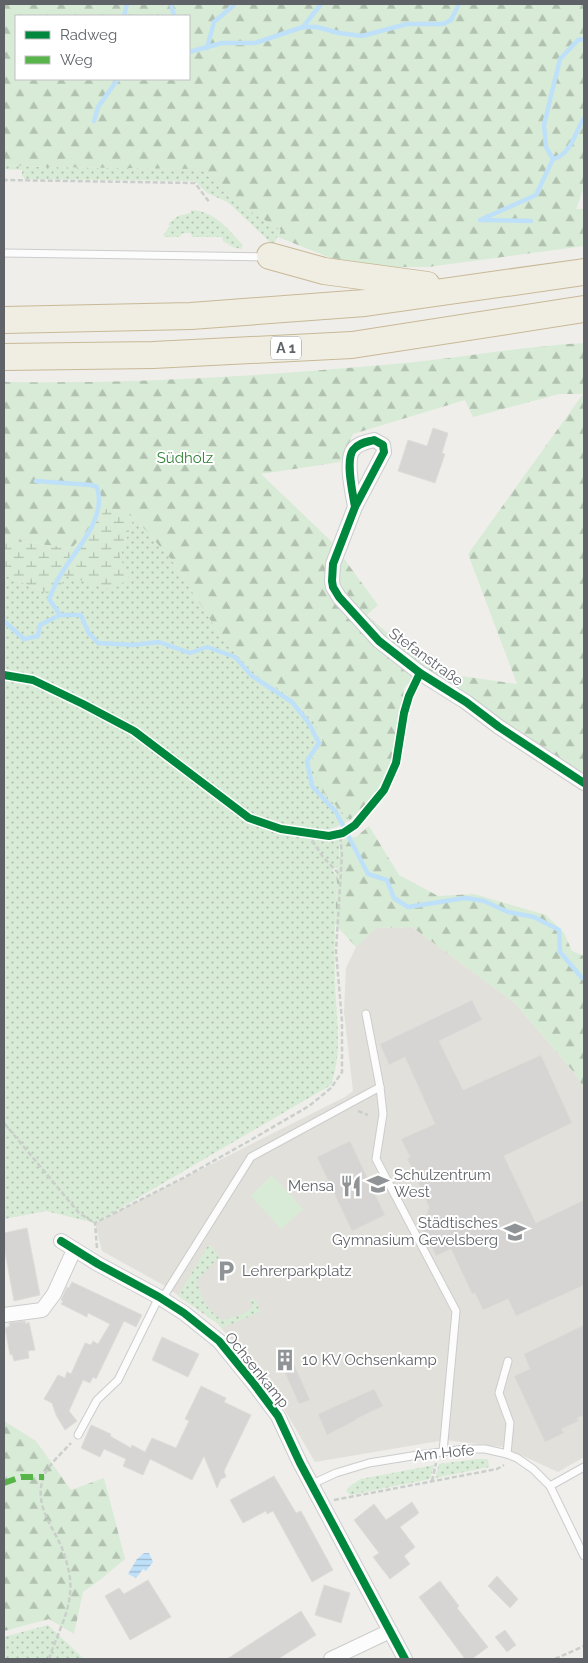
<svg xmlns="http://www.w3.org/2000/svg" width="588" height="1663" font-family="Raleway,sans-serif">
  <style>
    .education { fill: #e2e0da }
    .grass { fill: url(#grass-dots) }
    .forest { fill: url(#forest-firs); fill-rule: evenodd }
    .wetland { fill: url(#wetland-marsh) }
    .garden { fill: #d8ebd6 }
    .water { fill: url(#water-rules) }
    .lines { fill: none; stroke-linecap: round; stroke-linejoin: round }
    .stream { stroke: #bfe0f9; stroke-width: 4.5 }
    .building { fill: #d6d5d3; stroke: #deddd9 }
    .service-casing { stroke: #cbcccc; stroke-width: 9 }
    .minor-casing { stroke: #cbcccc; stroke-width: 16 }
    .motorway-casing { stroke: #c8b996; stroke-width: 28 }
    .path { stroke: #cacfcc; stroke-width: 2.5; stroke-dasharray: 5 2.5; stroke-linecap: butt }
    .service { stroke: #fdfcfc; stroke-width: 7 }
    .minor { stroke: #fdfcfc; stroke-width: 14 }
    .motorway { stroke: #f0ede3; stroke-width: 26 }
    .quiet { stroke: #58b549; stroke-width: 6; stroke-dasharray: 12 6; stroke-linecap: butt }
    .cycleway-casing { stroke: #fff; stroke-width: 11 }
    .cycleway { stroke: #00873e; stroke-width: 8 }
    .labels { text-anchor: middle; stroke-width: 4; stroke-linejoin: round; paint-order: stroke }
    .shield { fill: #fff; stroke: #8f9295; stroke-width: 1 }
    .shield-label { font-size: 14px; font-weight: bold; fill: #5f6368 }
    .park-label { font-size: 15px; fill: #348238; stroke: #fff }
    .street-label { font-size: 15px; fill: #5f6368; stroke: #fff }
    .poi-label { font-size: 15px; fill: #5f6368; stroke: #fff; text-anchor: start }
  </style>
  <defs>
    <pattern id="grass-dots" width="8" height="8" patternUnits="userSpaceOnUse" patternTransform="scale(1.25)"><rect width="8" height="8" fill="#d8ebd6"/><path d="M2 2h.1M6 6h.1" fill="none" stroke="#b2c2b1" stroke-width="1.8" stroke-linecap="round"/></pattern>
    <pattern id="forest-firs" width="22" height="20" patternUnits="userSpaceOnUse" patternTransform="scale(1.25)"><rect width="22" height="20" fill="#d8ebd6"/><path d="M5 1l3.5 6h-7zM16 11l3.5 6h-7z" fill="#b2c2b1"/></pattern>
    <pattern id="wetland-marsh" width="20" height="14" patternUnits="userSpaceOnUse" patternTransform="scale(1.25)"><rect width="20" height="14" fill="#d8ebd6"/><path d="M1 5h8M5 5V1M11 12h8M15 12V8" fill="none" stroke="#b2c2b1"/></pattern>
    <pattern id="water-rules" width="6" height="5" patternUnits="userSpaceOnUse" patternTransform="scale(1.25)"><rect width="6" height="5" fill="#bfe0f9"/><path d="M0 2.5h6" fill="none" stroke="#9eb9cd"/></pattern>
  </defs>
  <rect width="100%" height="100%" fill="#efeeea"/>
  <path class="education" d="M412,927L515,1003L577,1076L584,1089V1457L558,1472L503,1447L445,1440L315,1462L269,1383L217,1323L165,1286L102,1251L95,1223L345,1097L353,1091L344,1012L346,968L356,947L375,928Z"/>
  <g class="grass">
    <path d="M4,165L47,167L196,169L203,171L232,200L281,230L273,245L232,206L227,202L207,193L195,181L24,179V177L22,176V170L4,169Z"/>
    <path d="M191,210C215,211 228,229 243,245L241,249L233,247L223,241L222,237H192L191,233H183L179,237H165L163,235L170,226L168,224L178,216L191,213Z"/>
    <path d="M134,517L171,559L226,644L313,718L323,742V792L350,820C344,823 336,828 329,829C302,832 270,824 246,812L138,729L30,676L4,672V575L47,593L66,576L120,557Z"/>
    <path d="M4,679L15,680L32,684L84,708L134,735L247,821L276,832L307,837L339,839V866L332,870L336,875L337,882C335,915 334,949 335,982C336,1017 343,1051 331,1085L95,1223L46,1211L4,1219Z"/>
    <path d="M211,1245L219,1257L197,1280C202,1301 205,1307 222,1320C234,1317 244,1315 253,1307L250,1300L252,1298L257,1302L260,1312L222,1328L217,1323L178,1296L207,1247Z"/>
    <path d="M477,1459H488L489,1467L435,1478L439,1464Z"/>
    <path d="M434,1465L430,1479L350,1495L346,1491L351,1485L361,1479Z"/>
    <path d="M48,1625L84,1659H4V1637Z"/>
  </g>
  <g class="forest">
    <path d="M4,4H584V188L576,209H584V246L428,267H382L331,258L278,237L281,230L232,200L203,171L196,169L47,167L4,165ZM16,16H189V79H16Z"/>
    <path d="M584,343V779L424,667L404,688L396,749L381,788L350,820L323,792L310,762L323,742L313,718L226,644L171,559L134,517L107,508L72,548L4,540V382C141,384 278,375 415,362C472,356 527,346 584,343ZM559,394H583L468,554L517,684L440,673L416,658L367,615L378,605L331,541L261,474L340,462L353,434L465,400L473,417Z"/>
    <path d="M369,826L399,875L438,896L474,894L546,915L564,933L572,951L584,956V1089L577,1076L515,1003L412,927L376,928L356,947L335,924L337,882L336,875L340,856L339,839L356,837Z"/>
    <path d="M4,1421L36,1441L71,1490L104,1478L125,1559L101,1579L83,1592L74,1634L49,1619L4,1631Z"/>
  </g>
  <path class="wetland" d="M107,508L134,517L120,557L129,578L113,590L66,576L59,589L47,593L4,575V540L72,548Z"/>
  <path class="garden" d="M272,1175L303,1209L281,1229L251,1196Z"/>
  <path class="water" d="M144,1553H149L153,1562L146,1571L143,1569L136,1578L128,1574L137,1559Z"/>
  <g class="lines">
    <g class="stream">
      <path d="M171,4L174,16"/>
      <path d="M124,16L127,4"/>
      <path d="M303,27L321,4"/>
      <path d="M207,48L214,22L234,5"/>
      <path d="M189,52L222,43H255L303,27H317L339,33L362,36L407,24H443L451,20L459,4"/>
      <path d="M94,121L98,107L118,79"/>
      <path d="M553,159L546,147L544,125L560,59L578,40L584,39"/>
      <path d="M531,221L480,220L536,195L553,159C571,155 575,132 584,118"/>
      <path d="M36,481L91,485L97,487C108,520 71,554 57,581C54,587 52,593 49,599L60,615"/>
      <path d="M4,621L24,639L38,636L40,625L60,615H81L88,632L98,643L133,645L159,642L190,653L207,647L235,657L252,676L292,702L308,722L319,743L307,761L312,786L336,812L368,874L387,880L394,898L408,907L465,898L484,901L508,912L534,917L559,930L560,952L582,978H584"/>
    </g>
  </g>
  <g class="building">
    <path d="M433,428L448,433L442,453L445,454L435,483L398,471L408,440L427,446Z"/>
    <path d="M472,1000L482,1020L439,1041L463,1090L541,1055L572,1123L504,1156L536,1223L584,1200V1285L516,1316L508,1299L483,1310L475,1293L472,1294L451,1249L436,1256L419,1221L425,1218L429,1207L407,1158L410,1157L401,1139L435,1124L405,1057L389,1065L380,1044Z"/>
    <path d="M350,1141L385,1215L352,1231L317,1157Z"/>
    <path d="M27,1228L40,1295L14,1301L4,1247V1233Z"/>
    <path d="M72,1282L142,1315L136,1327L124,1321L96,1379L93,1377L90,1383L83,1380L69,1411L77,1421L65,1430L56,1415L52,1403L44,1399L58,1375L65,1378L67,1372L71,1374L85,1343L91,1345L93,1341L98,1344L110,1324L88,1313L87,1317L61,1304L63,1301L61,1300L67,1287L69,1288Z"/>
    <path d="M25,1321L26,1324L29,1322L35,1350L28,1351L29,1358L14,1361L12,1354L10,1355L5,1328L10,1326L9,1323Z"/>
    <path d="M584,1325V1415L577,1418L579,1421L561,1429L564,1433L545,1442L514,1376L530,1369L524,1354Z"/>
    <path d="M162,1337L199,1354L188,1377L152,1360Z"/>
    <path d="M293,1362L310,1400L299,1404L282,1366Z"/>
    <path d="M201,1386L226,1398L224,1402L251,1415L224,1471L226,1477L221,1479L217,1488L204,1456L192,1480L150,1459L143,1475L123,1466L126,1459L104,1449L100,1457L81,1448L91,1425L111,1434L110,1436L131,1448L132,1445L145,1452L152,1438L176,1448L189,1421L185,1419Z"/>
    <path d="M374,1389L383,1406L356,1419V1420L327,1435L318,1414Z"/>
    <path d="M274,1476L296,1513L301,1511L333,1570L312,1582L273,1511L267,1514L266,1511L243,1523L230,1500Z"/>
    <path d="M412,1502L419,1513L400,1527L415,1547L404,1556L410,1564L390,1579L373,1557L379,1553L354,1520L374,1504L386,1520Z"/>
    <path d="M497,1576L518,1599L510,1608L488,1586Z"/>
    <path d="M148,1580L171,1617L130,1640L105,1596L119,1588L124,1594Z"/>
    <path d="M440,1581L459,1606L457,1608L488,1647L472,1659H465L419,1597Z"/>
    <path d="M324,1585L350,1593L341,1623L315,1615Z"/>
    <path d="M301,1611L316,1635L278,1659H227Z"/>
    <path d="M505,1630L516,1645L507,1652L495,1637Z"/>
  </g>
  <g class="lines">
    <g class="service-casing">
      <g id="service">
        <path d="M4,253L265,257"/>
        <path d="M366,1014L380,1087L383,1114L376,1159L456,1311L443,1452"/>
        <path d="M162,1299L251,1157L380,1087"/>
        <path d="M78,1435L97,1400L118,1380L159,1297"/>
        <path d="M507,1454L510,1423L499,1393L508,1361"/>
        <path d="M312,1484L336,1473L369,1463L418,1455L465,1449H485L507,1454L517,1458L533,1469L550,1486L584,1556"/>
        <path d="M550,1486L584,1467"/>
      </g>
    </g>
    <g class="minor-casing">
      <g id="minor">
        <path d="M355,507C353,494 345,461 353,450C358,443 367,442 374,440L383,445L384,452L355,507L333,564L332,581L333,587L339,597L379,641L420,673L466,702L499,727L584,783"/>
        <path d="M61,1241L98,1264L159,1297L184,1313L219,1341L254,1384L278,1416L300,1463L405,1659"/>
        <path d="M4,1315L42,1310L54,1294L74,1250"/>
        <path d="M331,1659L390,1631"/>
      </g>
    </g>
    <g class="motorway-casing">
      <g id="motorway">
        <path d="M270,256L324,271L427,285"/>
        <path d="M4,320L191,316L365,303L584,272"/>
        <path d="M4,357L153,355L352,345L584,309"/>
      </g>
    </g>
    <g class="path">
      <path d="M4,182L5,180L195,183L210,203"/>
      <path d="M308,834L323,857L340,875"/>
      <path d="M358,1111L368,1115"/>
      <path d="M4,1123L79,1213L95,1223"/>
      <path d="M97,1248L95,1223L185,1177L249,1141L309,1106L331,1088L342,1072V1021L336,951L342,855L340,834"/>
      <path d="M432,1481L436,1463"/>
      <path d="M334,1500L497,1469L504,1465"/>
      <path d="M49,1659C55,1639 69,1614 70,1593C72,1579 67,1562 62,1548C52,1525 33,1504 44,1476C49,1464 62,1453 71,1443"/>
      <path d="M555,1659L584,1646"/>
    </g>
    <use href="#service" class="service"/>
    <use href="#minor" class="minor"/>
    <use href="#motorway" class="motorway"/>
    <path class="quiet" d="M4,1483L21,1477H44"/>
    <g class="cycleway-casing">
      <g id="cycleway">
        <path d="M355,507C353,494 345,461 353,450C358,443 367,442 374,440L383,445L384,452L355,507L333,564L332,581L333,587L339,597L379,641L420,673L466,702L499,727L584,783"/>
        <path d="M4,675L33,680L83,704L134,731L249,818L281,829L329,836L343,833L355,825L384,790L396,763L404,713L409,696L420,673"/>
        <path d="M61,1241L98,1264L159,1297L184,1313L219,1341L254,1384L278,1416L300,1463L405,1659"/>
      </g>
    </g>
    <use href="#cycleway" class="cycleway"/>
  </g>
  <defs>
    <g id="school-bare" transform="scale(1.725)"><path d="M0-5L7-2L0 1L-7-2ZM-4 1L0 2.5L4 1V4Q0 6-4 4Z" fill="#919496" stroke="#fff" stroke-width="2.5" paint-order="stroke"/></g>
    <g id="restaurant-bare" transform="scale(1.725)"><path d="M-5-6h1v4h1v-4h1v4h1v-4h1v5L-1.5 .5V6h-2V.5L-5-1ZM5-6V6H3V1.5H1.5Q1.5-4 5-6Z" fill="#919496" stroke="#fff" stroke-width="2.5" paint-order="stroke"/></g>
    <g id="parking-bare" transform="scale(1.725)"><path d="M-3.5-5.5H1a3.5 3.5 0 0 1 0 7H-1V5.5H-3.5ZM-1-3.4V-.6H.8a1.4 1.4 0 0 0 0-2.8Z" fill="#919496" stroke="#fff" stroke-width="2.5" paint-order="stroke"/></g>
    <g id="building-bare" transform="scale(1.725)"><path d="M-4-6H4V6H1V3H-1V6H-4ZM-2.5-4.3h1.7v1.8h-1.7ZM.8-4.3h1.7v1.8H.8ZM-2.5-1h1.7V.8h-1.7ZM.8-1h1.7V.8H.8Z" fill="#919496" stroke="#fff" stroke-width="2.5" paint-order="stroke"/></g>
  </defs>
  <g fill-rule="evenodd">
    <use href="#school-bare" x="378" y="1184"/>
    <use href="#restaurant-bare" x="351" y="1186"/>
    <use href="#school-bare" x="515" y="1232"/>
    <use href="#parking-bare" x="226" y="1271"/>
    <use href="#building-bare" x="285" y="1360"/>
  </g>
  <g class="labels">
    <rect class="shield" x="271" y="336.5" width="30" height="23" rx="4"/>
    <g class="shield-label">
      <text x="286" y="353">A 1</text>
    </g>
    <g class="park-label">
      <text x="185" y="463">Südholz</text>
    </g>
    <g class="street-label">
      <text transform="translate(426 657) rotate(36)" y="5">Stefanstraße</text>
      <text transform="translate(257 1370) rotate(51)" y="5">Ochsenkamp</text>
      <text transform="translate(444 1453) rotate(-6)" y="5">Am Hofe</text>
    </g>
    <g class="poi-label">
      <text x="394" y="1180">Schulzentrum<tspan x="394" dy="17">West</tspan></text>
      <text x="334" y="1191" text-anchor="end">Mensa</text>
      <text x="498" y="1228" text-anchor="end">Städtisches<tspan x="498" dy="17">Gymnasium Gevelsberg</tspan></text>
      <text x="242" y="1276">Lehrerparkplatz</text>
      <text x="302" y="1365">10 KV Ochsenkamp</text>
    </g>
  </g>
  <rect width="588" height="1663" fill="none" stroke="#5f6368" stroke-width="10"/>
  <rect x="15" y="15" width="175" height="65" fill="#ffffff" stroke="#bfc1c3"/>
  <rect x="25" y="31" width="25" height="8" fill="#00873e" stroke="#bfc1c3"/>
  <text x="60" y="40" font-size="15" fill="#5f6368">Radweg</text>
  <rect x="25" y="56" width="25" height="8" fill="#58b549" stroke="#bfc1c3"/>
  <text x="60" y="65" font-size="15" fill="#5f6368">Weg</text>
</svg>
